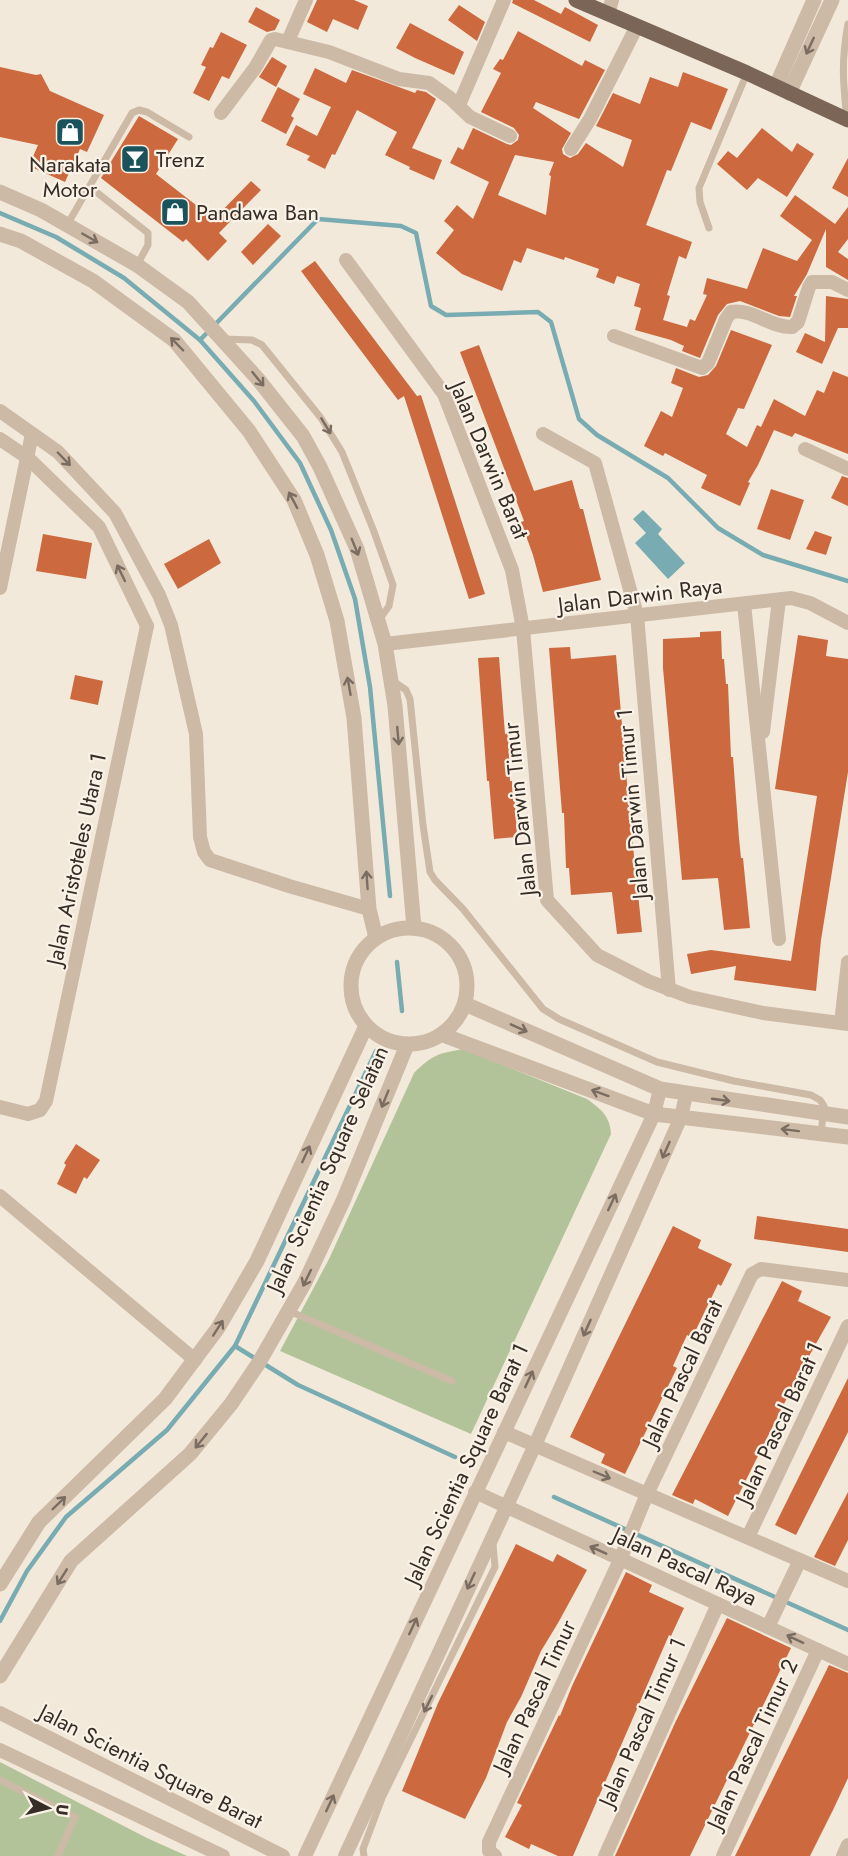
<svg xmlns="http://www.w3.org/2000/svg" width="848" height="1856" font-family="Jost,sans-serif">
  <style>
    .green { fill: #b3c399 }
    .water { fill: #78acb2 }
    .lines { fill: none; stroke-linecap: round; stroke-linejoin: round }
    .stream { stroke: #78acb2; stroke-width: 4.5 }
    .building { fill: #cc693f; fill-rule: evenodd }
    .service { stroke: #ccb9a6; stroke-width: 7 }
    .minor { stroke: #ccb9a6; stroke-width: 14 }
    .tertiary { stroke: #ccb9a6; stroke-width: 15 }
    .primary { stroke: #7a6557; stroke-width: 15 }
    .oneway { stroke: #7a6c60 }
    .labels { text-anchor: middle; stroke-width: 4.5; stroke-linejoin: round; paint-order: stroke }
    .poi-label { font-size: 22px; fill: #372d27; stroke: #faf2e7; text-anchor: start }
    .street-label { font-size: 22px; fill: #372d27; stroke: #faf2e7 }
  </style>
  <rect width="100%" height="100%" fill="#f3e9da"/>
  <g class="green">
    <path d="M464,1049L587,1099C601,1109 610,1116 611,1134L471,1434L280,1351L329,1259L414,1073C432,1055 439,1053 464,1049Z"/>
    <path d="M0,1762L147,1838L187,1856H0Z"/>
  </g>
  <path class="water" d="M643,510L662,529L658,534L685,563L668,579L635,543L646,533L633,519Z"/>
  <g class="lines">
    <g class="stream">
      <path d="M0,213L56,237L124,278L200,340L254,401L300,463L331,530L355,599L370,687L390,896"/>
      <path d="M200,340L318,219L401,226L416,233L431,306L446,315L538,312L551,322L579,419L597,435L668,478L718,528L763,555L848,581"/>
      <path d="M397,962L402,1011"/>
      <path d="M235,1346L298,1385L455,1457"/>
      <path d="M554,1497L848,1630"/>
      <path d="M0,1621L27,1571L66,1517L167,1430L235,1346L376,1051"/>
    </g>
  </g>
  <g class="building">
    <path d="M317,0H354L368,6L358,30L333,19L327,32L307,22Z"/>
    <path d="M513,0H534L561,14L565,7L598,25L590,42L512,3Z"/>
    <path d="M459,5L485,22L477,41L448,20Z"/>
    <path d="M256,7L280,20L275,30L267,32L248,22Z"/>
    <path d="M410,23L464,52L454,75L415,58L396,48Z"/>
    <path d="M518,31L582,66L585,60L605,70L579,119L536,102L533,108L571,133L562,149L563,154L570,158L578,154L586,143L623,167L632,140L596,126L613,93L640,104L650,77L678,87L683,72L728,89L711,130L691,122L671,171L667,170L646,225L692,242L686,259L679,256L667,295L670,296L663,320L687,327L690,319L695,321L707,295L703,294L707,278L747,289L763,248L797,261L812,240L780,216L795,195L835,224L848,207V239L838,252L848,259V280L826,267V229L807,274L794,296H797L790,317L779,316L740,301L727,304L718,315L700,358L682,351L684,346L671,340L635,330L641,308L634,306L640,284L617,276L614,284L596,277L599,269L565,257L564,260L527,248L521,263L514,260L502,291L462,274L436,253L454,230L444,221L457,205L473,219L489,182L450,163L458,147L463,150L473,128L507,144L511,145L518,140L519,135L514,128L481,112L501,73L493,69L500,59L503,60ZM515,155L554,162L549,175L551,176L546,215L498,195Z"/>
    <path d="M221,32L247,45L229,79L222,76L209,101L193,93L206,67L201,65L210,47L213,48Z"/>
    <path d="M272,57L287,66L276,87L259,77Z"/>
    <path d="M0,67L36,75L41,74L50,91L104,115L87,152L80,149L65,182L29,166L38,145L0,137Z"/>
    <path d="M315,68L346,83L352,70L415,93L417,90L426,92L436,99L412,148L442,160L434,180L409,169L410,167L385,155L397,132L357,110L335,155L332,154L325,169L307,160L310,156L286,145L296,125L317,136L331,107L303,94Z"/>
    <path d="M278,87L300,99L291,116L294,118L286,134L261,121Z"/>
    <path d="M139,116L178,139L156,174L214,219L251,181L261,190L219,233L227,241L208,261L186,239L183,242L101,178Z"/>
    <path d="M762,128L792,152L797,143L814,154L787,197L758,178L747,190L717,164L728,151L737,158Z"/>
    <path d="M848,158V197L832,188Z"/>
    <path d="M268,224L281,236L253,265L241,252Z"/>
    <path d="M315,261L417,396L421,395L485,594L469,599L404,396L398,400L301,271Z"/>
    <path d="M826,296L848,299V328H838L822,364L796,352L805,333L825,342Z"/>
    <path d="M731,330L772,345L744,409L738,408L726,434L747,447L757,425L761,427L774,399L805,416L817,390L824,393L833,371L848,377V454L795,433L792,437L774,430L758,465L748,482L750,483L740,506L701,488L707,475L665,453L663,456L644,446L661,411L672,417L683,388L671,383L676,368L699,377L708,375L716,366Z"/>
    <path d="M479,345L534,491L572,480L580,509H583L601,580L543,592L533,555L521,522L524,521L460,352Z"/>
    <path d="M842,476L848,478V506L831,498Z"/>
    <path d="M771,489L804,500L790,540L757,529Z"/>
    <path d="M815,531L832,537L826,555L806,549Z"/>
    <path d="M43,534L92,543L86,579L36,571Z"/>
    <path d="M209,539L221,563L178,589L164,564Z"/>
    <path d="M721,631L722,659H724L726,684H728L731,757H733L739,838L741,858H743L750,928L724,930L718,878L682,880L663,668V639L700,637V632Z"/>
    <path d="M798,635L828,640L826,656L848,659V772L821,940L816,991L734,980L736,966L691,974L687,954L711,950L791,961L817,796L775,789Z"/>
    <path d="M570,647L571,659L616,655L630,818L642,932L617,934L612,892L571,895L569,868H566L564,813H562L549,648Z"/>
    <path d="M499,657L505,734L508,733L510,781H512L513,801H515L517,837L494,839L489,781H487L478,658Z"/>
    <path d="M75,675L103,681L98,705L70,699Z"/>
    <path d="M76,1144L100,1160L87,1179L84,1177L76,1194L57,1184L66,1165L64,1163Z"/>
    <path d="M757,1216L848,1229V1252L754,1239Z"/>
    <path d="M673,1226L701,1240L698,1248L732,1264L721,1286L718,1284L692,1338L687,1335L673,1366L677,1368L625,1474L601,1463L605,1454L570,1437Z"/>
    <path d="M782,1281L802,1291L798,1301L831,1317L799,1374L728,1516L695,1499L693,1504L672,1495Z"/>
    <path d="M848,1378V1432L796,1535L775,1525Z"/>
    <path d="M848,1492V1540L835,1566L814,1557Z"/>
    <path d="M516,1544L553,1562L557,1554L587,1570L558,1623L541,1651L521,1697L507,1722L486,1778L465,1819L402,1791L438,1703Z"/>
    <path d="M626,1572L652,1585L649,1592L684,1608L671,1636L669,1635L573,1856H558L531,1844L529,1849L505,1837L522,1805L517,1803L559,1715L560,1716L572,1686Z"/>
    <path d="M727,1618L791,1648L690,1856H615L675,1723Z"/>
    <path d="M829,1665L848,1673V1778L833,1810L810,1856H735Z"/>
  </g>
  <g class="lines">
    <g class="service">
      <path d="M847,119C843,82 841,62 848,24"/>
      <path d="M90,187L148,233V245L137,265"/>
      <path d="M67,225L132,113L139,110L147,112L189,137"/>
      <path d="M709,228L700,202L699,188L747,73"/>
      <path d="M224,339L252,340L262,345L321,418L342,452L373,529L393,585L389,606L379,620"/>
      <path d="M393,681L406,690L410,699L423,825L430,872L435,880L463,909L543,1009L559,1019L657,1062L734,1081L811,1095L820,1100L824,1106L821,1134"/>
      <path d="M289,1311L452,1381"/>
      <path d="M0,1780L75,1817L58,1856"/>
      <path d="M364,1856L363,1849L382,1798L495,1567L493,1544"/>
    </g>
    <g class="minor">
      <path d="M608,14L612,0"/>
      <path d="M288,41L306,0"/>
      <path d="M459,105L504,0"/>
      <path d="M221,113L255,68L271,40L275,39L329,52L399,79L429,83L450,98L470,117L510,136"/>
      <path d="M571,149L590,119L637,26"/>
      <path d="M346,260L444,394L512,570L523,629L547,900L597,955L648,981L690,997L763,1013L848,1024"/>
      <path d="M614,336L702,368L708,363L726,319L731,312C752,308 771,328 792,327L798,322L809,287L812,282H832L848,290"/>
      <path d="M0,411L58,452L115,513L159,595L171,625L196,734L200,837L204,852L210,860L289,886L369,909"/>
      <path d="M543,434L595,463L637,615L669,990"/>
      <path d="M0,439L28,458L99,527L147,626"/>
      <path d="M805,449L848,469"/>
      <path d="M0,588L32,434"/>
      <path d="M744,604L779,939"/>
      <path d="M385,644L791,598L810,603L848,623"/>
      <path d="M763,732L779,600"/>
      <path d="M841,1023L848,962"/>
      <path d="M0,1107L28,1114L40,1110L46,1101L147,626"/>
      <path d="M0,1196L195,1360"/>
      <path d="M504,1432L848,1581"/>
      <path d="M475,1492L848,1664"/>
      <path d="M748,1537L848,1326"/>
      <path d="M768,1627L800,1560"/>
      <path d="M0,1713L283,1856"/>
      <path d="M0,1750L223,1856"/>
      <path d="M305,1856L654,1114L660,1089"/>
      <path d="M345,1856L535,1445L681,1117L686,1095"/>
      <path d="M495,1856L489,1851V1842L620,1560L647,1494L752,1274L761,1269L848,1280"/>
      <path d="M605,1856L718,1604"/>
      <path d="M723,1856L818,1650"/>
      <path d="M843,1856L848,1845"/>
    </g>
    <g class="tertiary">
      <path d="M776,86L814,0"/>
      <path d="M789,93L832,0"/>
      <path d="M0,192L41,210L137,265L188,302L257,378L303,436L320,467L357,549L385,644L395,706L414,928"/>
      <path d="M0,234L21,241L93,281L174,340L249,431L294,500L317,555L337,621L354,718L369,909L376,938"/>
      <circle cx="409" cy="986" r="58"/>
      <path d="M465,1004L660,1089L848,1117"/>
      <path d="M443,1035L654,1114L848,1137"/>
      <path d="M0,1584L39,1522L165,1399L218,1328L257,1261L366,1026"/>
      <path d="M0,1676L71,1561L190,1454L231,1404L258,1364L305,1282L343,1201L407,1045"/>
    </g>
    <path class="primary" d="M576,0L747,73L848,120"/>
  </g>
  <defs><path id="oneway-shaft" d="M-6 0H5M1.5-3L5.5 0L1.5 3" fill="none" stroke-width="1.6" stroke-linecap="round" stroke-linejoin="round" transform="scale(1.5)"/></defs>
  <g class="oneway">
    <use href="#oneway-shaft" transform="translate(810 46) rotate(115)"/>
    <use href="#oneway-shaft" transform="translate(90 238) rotate(30)"/>
    <use href="#oneway-shaft" transform="translate(177 344) rotate(-134)"/>
    <use href="#oneway-shaft" transform="translate(258 379) rotate(51)"/>
    <use href="#oneway-shaft" transform="translate(326 426) rotate(59)"/>
    <use href="#oneway-shaft" transform="translate(64 459) rotate(46)"/>
    <use href="#oneway-shaft" transform="translate(293 500) rotate(-118)"/>
    <use href="#oneway-shaft" transform="translate(355 547) rotate(68)"/>
    <use href="#oneway-shaft" transform="translate(121 573) rotate(-116)"/>
    <use href="#oneway-shaft" transform="translate(349 686) rotate(-100)"/>
    <use href="#oneway-shaft" transform="translate(398 736) rotate(85)"/>
    <use href="#oneway-shaft" transform="translate(367 880) rotate(-94)"/>
    <use href="#oneway-shaft" transform="translate(519 1028) rotate(24)"/>
    <use href="#oneway-shaft" transform="translate(600 1093) rotate(-160)"/>
    <use href="#oneway-shaft" transform="translate(385 1099) rotate(112)"/>
    <use href="#oneway-shaft" transform="translate(721 1100) rotate(8)"/>
    <use href="#oneway-shaft" transform="translate(790 1130) rotate(-173)"/>
    <use href="#oneway-shaft" transform="translate(666 1150) rotate(114)"/>
    <use href="#oneway-shaft" transform="translate(306 1154) rotate(-65)"/>
    <use href="#oneway-shaft" transform="translate(612 1202) rotate(-65)"/>
    <use href="#oneway-shaft" transform="translate(307 1278) rotate(116)"/>
    <use href="#oneway-shaft" transform="translate(218 1328) rotate(-57)"/>
    <use href="#oneway-shaft" transform="translate(587 1328) rotate(114)"/>
    <use href="#oneway-shaft" transform="translate(529 1379) rotate(-65)"/>
    <use href="#oneway-shaft" transform="translate(201 1441) rotate(129)"/>
    <use href="#oneway-shaft" transform="translate(602 1475) rotate(23)"/>
    <use href="#oneway-shaft" transform="translate(59 1503) rotate(-44)"/>
    <use href="#oneway-shaft" transform="translate(598 1550) rotate(-156)"/>
    <use href="#oneway-shaft" transform="translate(62 1577) rotate(122)"/>
    <use href="#oneway-shaft" transform="translate(471 1581) rotate(115)"/>
    <use href="#oneway-shaft" transform="translate(413 1626) rotate(-65)"/>
    <use href="#oneway-shaft" transform="translate(795 1639) rotate(-155)"/>
    <use href="#oneway-shaft" transform="translate(428 1704) rotate(116)"/>
    <use href="#oneway-shaft" transform="translate(330 1803) rotate(-65)"/>
  </g>
  <defs>
    <g id="shop-square" transform="scale(1.5)"><rect x="-9" y="-9" width="18" height="18" rx="4" fill="#1a535b" stroke="#faf2e7"/><path d="M-5-2.5h2.3a2.7 3.5 0 0 1 5.4 0H5L5.5 6h-11ZM-1.5-2.5h3a1.5 2.3 0 0 0-3 0Z" fill="#fff"/></g>
    <g id="bar-square" transform="scale(1.5)"><rect x="-9" y="-9" width="18" height="18" rx="4" fill="#1a535b" stroke="#faf2e7"/><path d="M-6-5H6L.8 .8V4.5H3.5V6h-7V4.5H-.8V.8Z" fill="#fff"/></g>
  </defs>
  <g fill-rule="evenodd">
    <use href="#shop-square" x="70" y="132"/>
    <use href="#bar-square" x="135" y="159"/>
    <use href="#shop-square" x="175" y="212"/>
  </g>
  <g class="labels">
    <g class="poi-label">
      <text x="156" y="167">Trenz</text>
      <text x="70" y="172" text-anchor="middle">Narakata<tspan x="70" dy="25">Motor</tspan></text>
      <text x="196" y="220">Pandawa Ban</text>
    </g>
    <g class="street-label">
      <text transform="translate(490 460) rotate(67)" y="8">Jalan Darwin Barat</text>
      <text transform="translate(640 595) rotate(-7)" y="8">Jalan Darwin Raya</text>
      <text transform="translate(632 804) rotate(-95)" y="8">Jalan Darwin Timur 1</text>
      <text transform="translate(519 809) rotate(-96)" y="8">Jalan Darwin Timur</text>
      <text transform="translate(76 859) rotate(-78)" y="8">Jalan Aristoteles Utara 1</text>
      <text transform="translate(327 1169) rotate(-66)" y="8">Jalan Scientia Square Selatan</text>
      <text transform="translate(682 1373) rotate(-65)" y="8">Jalan Pascal Barat</text>
      <text transform="translate(779 1423) rotate(-65)" y="8">Jalan Pascal Barat 1</text>
      <text transform="translate(466 1464) rotate(-65)" y="8">Jalan Scientia Square Barat 1</text>
      <text transform="translate(685 1566) rotate(25)" y="8">Jalan Pascal Raya</text>
      <text transform="translate(534 1696) rotate(-65)" y="8">Jalan Pascal Timur</text>
      <text transform="translate(642 1722) rotate(-66)" y="8">Jalan Pascal Timur 1</text>
      <text transform="translate(752 1744) rotate(-65)" y="8">Jalan Pascal Timur 2</text>
      <text transform="translate(151 1766) rotate(27)" y="8">Jalan Scientia Square Barat</text>
    </g>
  </g>
  <g transform="translate(48 1808) rotate(97)" stroke="#faf2e7" stroke-width="4.5" paint-order="stroke">
  <path d="M0-4.5L10 22L0 15L-10 22Z" fill="#372d27"/>
  <text y="-9" font-size="16" font-weight="bold" text-anchor="middle" fill="#372d27">U</text>
  </g>
</svg>
